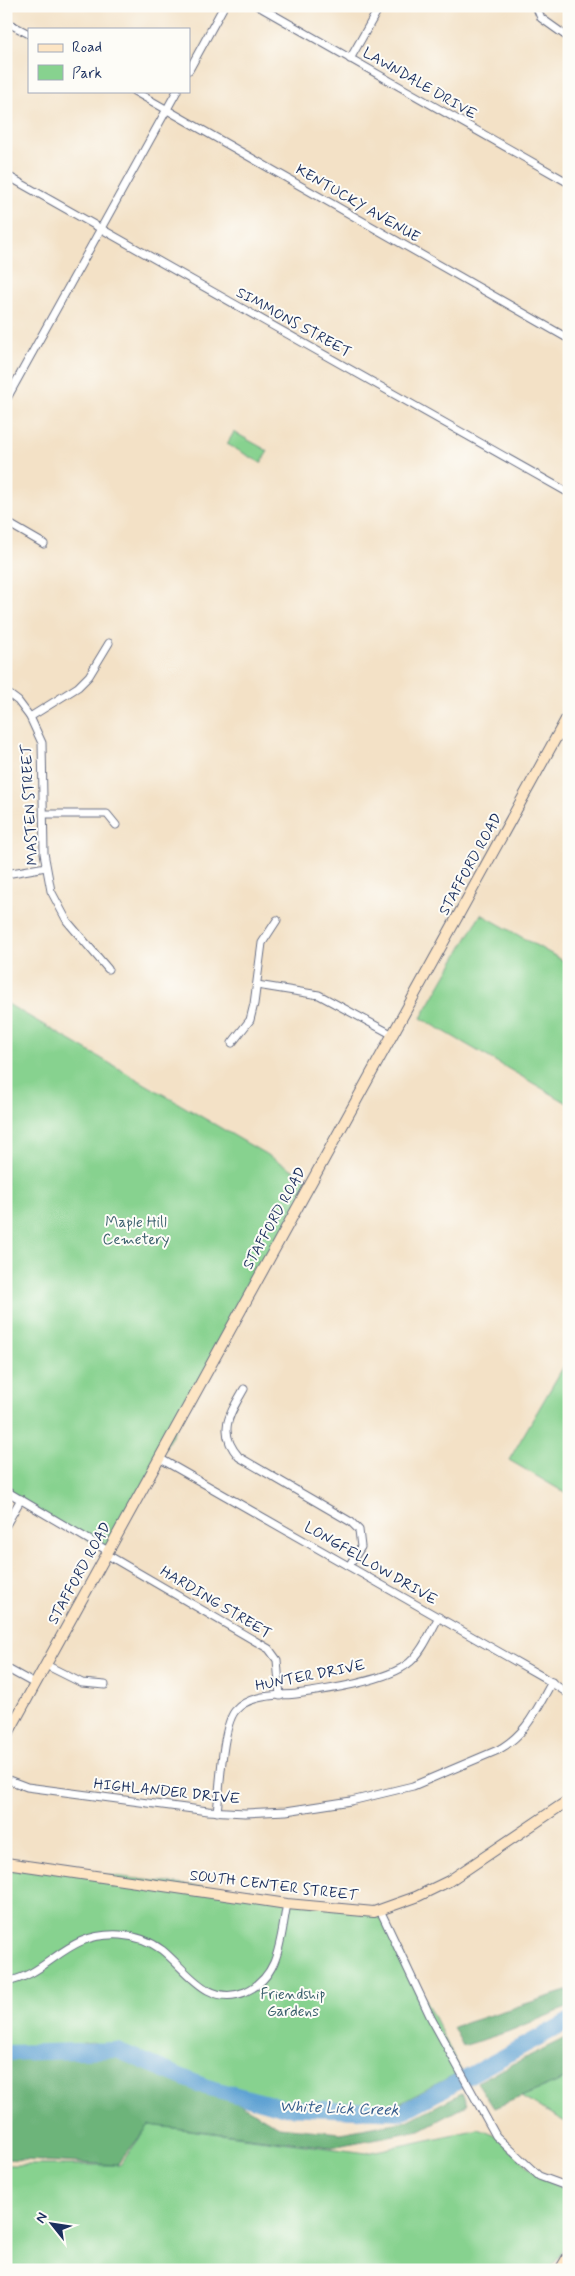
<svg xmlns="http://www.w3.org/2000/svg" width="575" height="2276" font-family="Mynerve,sans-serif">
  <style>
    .green { fill: #87d28f; stroke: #518076 }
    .forest { fill: #6db47a; stroke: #44726c }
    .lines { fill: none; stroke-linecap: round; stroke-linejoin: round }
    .river { stroke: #5fa2d3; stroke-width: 16 }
    .street-casing { stroke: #676d82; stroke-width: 9 }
    .secondary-casing { stroke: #676d82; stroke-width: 12 }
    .street { stroke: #fff; stroke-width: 7 }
    .secondary { stroke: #fde5c4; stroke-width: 10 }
    .labels { text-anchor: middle; stroke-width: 4; stroke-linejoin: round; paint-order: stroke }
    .street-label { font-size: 15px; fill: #1b2f5e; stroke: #fdfcf7 }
    .park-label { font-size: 15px; fill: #3b606d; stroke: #fdfcf7 }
    .water-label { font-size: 16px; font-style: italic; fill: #365d8d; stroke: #fdfcf7 }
  </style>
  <rect width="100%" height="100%" fill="#fdfcf7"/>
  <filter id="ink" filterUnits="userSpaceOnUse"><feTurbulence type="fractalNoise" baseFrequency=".02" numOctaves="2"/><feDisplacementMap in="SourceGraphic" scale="10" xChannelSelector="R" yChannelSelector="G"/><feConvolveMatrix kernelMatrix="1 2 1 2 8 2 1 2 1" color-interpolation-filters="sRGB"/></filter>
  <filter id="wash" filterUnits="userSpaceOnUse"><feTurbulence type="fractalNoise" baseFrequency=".0096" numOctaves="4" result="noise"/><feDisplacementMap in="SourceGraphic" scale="20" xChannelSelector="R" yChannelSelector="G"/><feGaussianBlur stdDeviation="1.12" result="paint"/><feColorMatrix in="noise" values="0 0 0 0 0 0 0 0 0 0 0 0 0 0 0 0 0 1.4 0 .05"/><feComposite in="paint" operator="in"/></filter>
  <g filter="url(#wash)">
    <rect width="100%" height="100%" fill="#f3e1c6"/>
    <g class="green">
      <path d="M234,432L268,451L261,463L227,444Z"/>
      <path d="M481,914L569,964V1104L421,1018Z"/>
      <path d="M6,1003L312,1181L108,1551L6,1492Z"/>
      <path d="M568,1359H569V1495L509,1460Z"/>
      <path d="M6,1862L380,1910L461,2071L395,2106L283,2107L206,2087L117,2050L92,2042L6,2052Z"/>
      <path d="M569,2077V2124L521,2097Z"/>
      <path d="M149,2125L367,2153L479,2129L496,2136L539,2176L569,2192C569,2219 571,2252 546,2270H6V2165H120Z"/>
    </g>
    <g class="forest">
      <path d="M569,1990V2007L507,2032L463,2046L453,2027Z"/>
      <path d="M569,2036V2077L494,2108L477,2082Z"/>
      <path d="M96,2044L216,2090L279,2127L340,2133L407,2121L462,2093L467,2105L420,2130L332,2147L149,2125L117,2165L6,2159V2050Z"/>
    </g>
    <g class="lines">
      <path class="river" d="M6,2053L117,2050L206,2087L283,2107L402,2112L569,2021"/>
    </g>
  </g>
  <g filter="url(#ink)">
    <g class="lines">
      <g class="street-casing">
        <g id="street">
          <path d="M258,6L569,183"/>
          <path d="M536,6L541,18L569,38"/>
          <path d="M6,22L29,34"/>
          <path d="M350,59L380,6"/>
          <path d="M189,70L224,6"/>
          <path d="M134,91L569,339"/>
          <path d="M6,175L569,493"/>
          <path d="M6,400L177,91"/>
          <path d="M6,522L44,544"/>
          <path d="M6,692L18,701L30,717L42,743L44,853L51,891L67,921L108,969"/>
          <path d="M30,717L78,687L89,676L109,643"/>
          <path d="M558,734L569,740"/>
          <path d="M44,814H107L116,825"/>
          <path d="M6,874L46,867"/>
          <path d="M257,985L319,995L393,1035"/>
          <path d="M232,1043L250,1020L254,1004L262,943L277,920"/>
          <path d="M244,1389C229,1415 217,1432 239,1457L351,1522L359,1530L361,1547L349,1566"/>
          <path d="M159,1458L543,1677L569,1694"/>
          <path d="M6,1491L108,1551"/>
          <path d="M6,1525L21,1499"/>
          <path d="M106,1554L269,1649L277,1660L280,1696"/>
          <path d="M46,1665L82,1683L105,1685"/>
          <path d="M6,1668L35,1684"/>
          <path d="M6,1779L27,1787L208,1811L245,1813L286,1811L351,1801L413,1786L498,1750C527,1734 536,1710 552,1682"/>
          <path d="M217,1812C220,1789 222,1727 235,1711C249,1694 277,1696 296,1694C325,1690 389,1681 410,1662C423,1651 430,1632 439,1617"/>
          <path d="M380,1910L431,2018L496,2136L539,2176L569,2187"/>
          <path d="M6,1982C52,1973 64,1932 120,1935C135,1936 150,1941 162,1950C187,1970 207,2007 245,1992C281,1976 280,1938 287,1904"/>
        </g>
      </g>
      <g class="secondary-casing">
        <g id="secondary">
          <path d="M6,1737L569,714"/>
          <path d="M6,1863L287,1904L374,1912L416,1897L449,1881L569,1800"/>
          <path d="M560,2270L569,2255"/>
        </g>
      </g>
      <use href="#street" class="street"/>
      <use href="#secondary" class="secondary"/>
    </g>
  </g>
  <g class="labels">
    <g class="street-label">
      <text transform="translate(420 83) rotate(30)" y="5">LAWNDALE DRIVE</text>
      <text transform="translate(358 203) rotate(30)" y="5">KENTUCKY AVENUE</text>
      <text transform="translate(294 322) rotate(29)" y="5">SIMMONS STREET</text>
      <text transform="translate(29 805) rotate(-93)" y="5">MASTEN STREET</text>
      <text transform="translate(470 864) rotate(-61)" y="5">STAFFORD ROAD</text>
      <text transform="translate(274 1218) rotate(-61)" y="5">STAFFORD ROAD</text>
      <text transform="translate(371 1563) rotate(30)" y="5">LONGFELLOW DRIVE</text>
      <text transform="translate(79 1573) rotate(-61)" y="5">STAFFORD ROAD</text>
      <text transform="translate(216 1602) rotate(31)" y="5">HARDING STREET</text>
      <text transform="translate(310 1675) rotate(-11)" y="5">HUNTER DRIVE</text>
      <text transform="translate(167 1791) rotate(6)" y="5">HIGHLANDER DRIVE</text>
      <text transform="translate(274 1885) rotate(7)" y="5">SOUTH CENTER STREET</text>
    </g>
    <g class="park-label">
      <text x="136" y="1227">Maple Hill<tspan x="136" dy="17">Cemetery</tspan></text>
      <text x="293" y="1999">Friendship<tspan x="293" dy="17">Gardens</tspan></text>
    </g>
    <g class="water-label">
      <text transform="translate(339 2107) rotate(2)" y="6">White Lick Creek</text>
    </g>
  </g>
  <rect width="575" height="2276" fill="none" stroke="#fdfcf7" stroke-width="25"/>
  <rect x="28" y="28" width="162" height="65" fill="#fdfcf7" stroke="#a3aaba"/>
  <rect x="38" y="44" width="25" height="8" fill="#fde5c4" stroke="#a3aaba"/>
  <text x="72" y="52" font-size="15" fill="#1b2f5e">Road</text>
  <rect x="38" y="65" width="25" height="15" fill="#87d28f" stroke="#a3aaba"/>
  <text x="72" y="78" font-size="15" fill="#1b2f5e">Park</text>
  <g transform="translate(52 2224) rotate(300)" stroke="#fdfcf7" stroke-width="4" paint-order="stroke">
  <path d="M0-4L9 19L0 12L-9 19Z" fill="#1b2f5e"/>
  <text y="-8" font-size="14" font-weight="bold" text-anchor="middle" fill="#1b2f5e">N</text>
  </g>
</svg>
